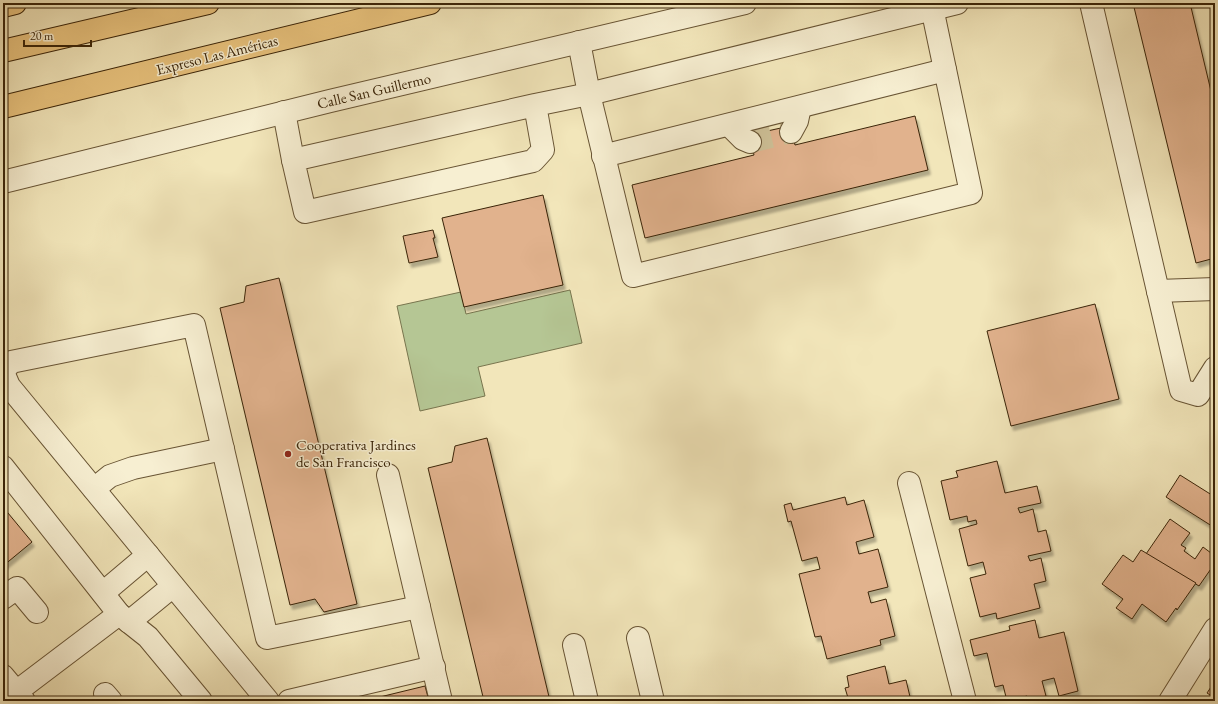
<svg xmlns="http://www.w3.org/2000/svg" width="1218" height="704" font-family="'EB Garamond',serif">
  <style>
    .garden { fill: #b5c694; stroke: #78754e }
    .building { fill: #e1b28d; stroke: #3a2408; filter: url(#shadow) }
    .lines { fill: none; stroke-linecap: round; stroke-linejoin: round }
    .minor-tunnel { stroke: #cdbf96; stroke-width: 22; stroke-dasharray: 22 11; stroke-linecap: butt }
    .minor-casing { stroke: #685434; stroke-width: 24 }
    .highway-casing { stroke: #3a2408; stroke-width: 24 }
    .minor { stroke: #f7efd2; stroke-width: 22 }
    .highway { stroke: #e9c37d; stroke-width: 22 }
    .poi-dot { fill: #8f2418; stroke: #f7efd2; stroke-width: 1.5 }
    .labels { text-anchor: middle; stroke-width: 3; stroke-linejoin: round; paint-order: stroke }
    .street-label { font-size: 15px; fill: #3a2408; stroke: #f7efd2 }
    .poi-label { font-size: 15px; fill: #3a2408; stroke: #f7efd2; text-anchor: start }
  </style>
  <defs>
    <filter id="shadow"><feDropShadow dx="2.5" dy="4.5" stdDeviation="1" flood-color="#0004"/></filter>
  </defs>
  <rect width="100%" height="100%" fill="#f2e6ba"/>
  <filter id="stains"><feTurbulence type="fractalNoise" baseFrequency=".005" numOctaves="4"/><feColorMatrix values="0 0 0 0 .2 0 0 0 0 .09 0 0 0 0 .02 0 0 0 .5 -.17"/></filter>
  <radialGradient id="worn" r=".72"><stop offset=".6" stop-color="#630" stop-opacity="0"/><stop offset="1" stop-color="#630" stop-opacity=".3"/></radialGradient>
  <path class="garden" d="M570,290L582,343L478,367L485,396L420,411L397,306L461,292L466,314Z"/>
  <g class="building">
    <path d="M1133,3H1190L1215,108V258L1196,263Z"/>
    <path d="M915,116L928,170L645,238L632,185L754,155L749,135L790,126L795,145Z"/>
    <path d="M543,195L563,285L464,307L442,218Z"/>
    <path d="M433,230L435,238H433L438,257L409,263L403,236Z"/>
    <path d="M279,278L357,604L324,612L315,599L290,605L220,308L244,302L246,286Z"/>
    <path d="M1095,304L1119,399L1011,426L987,331Z"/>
    <path d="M487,438L550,701H484L428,468L452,462L455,446Z"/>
    <path d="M997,461L1005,493L1037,486L1041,503L1018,508L1020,513L1033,509L1038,532L1046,530L1051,551L1028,556L1030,561L1041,558L1046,581L1034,584L1040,608L997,619L996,613L980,617L970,578L986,574L983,562L968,566L959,529L977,524L976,520L968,522L967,516L950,520L941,481L958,477L956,471Z"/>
    <path d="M1180,475L1215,497V528L1166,497Z"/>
    <path d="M845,497L847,505L864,500L874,537L856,542L859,554L878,549L888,587L868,592L871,603L886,599L895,636L880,640L881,645L827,659L821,636L815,637L799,574L820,569L817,557L802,561L791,521L788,522L784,505L791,503L793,510Z"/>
    <path d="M3,507L32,542L3,566Z"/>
    <path d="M1170,519L1190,533L1181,545L1186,548L1184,551L1195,559L1203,547L1215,556V563L1199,586L1146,554Z"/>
    <path d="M1141,550L1196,583L1177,610L1176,608L1166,622L1142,604L1132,619L1116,608L1123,599L1102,584L1123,555L1133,562Z"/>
    <path d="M1035,620L1039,638L1064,632L1078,691L1059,696L1054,678L1042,681L1046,696L1027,701V696L1007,701L1003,685L995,687L987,653L974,656L970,640L1010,630L1009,626Z"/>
    <path d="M885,666L889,684L906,680L911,701H849L845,688L849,687L847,676Z"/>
    <path d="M1215,681V698L1207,693Z"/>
    <path d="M425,686L429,701H364L388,695Z"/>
  </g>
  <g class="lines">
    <path class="minor-tunnel" d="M750,142L791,132"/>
    <g class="minor-casing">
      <g id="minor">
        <path d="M1091,3L1181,390L1198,395L1215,368"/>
        <path d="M579,42L589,94L633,276L971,193L931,3"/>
        <path d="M535,105L543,150L533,161L305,212L293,160L535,105L589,94L957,3"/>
        <path d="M284,112L293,160"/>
        <path d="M729,125L743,139L750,142"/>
        <path d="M791,132L797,121L800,107"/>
        <path d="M603,156L945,70"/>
        <path d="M3,182L330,101L745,3"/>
        <path d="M1158,291L1215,289"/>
        <path d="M3,467L119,614L16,692"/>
        <path d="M388,475L441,701"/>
        <path d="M909,483L965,701"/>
        <path d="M94,489L110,476L133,468L223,449"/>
        <path d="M103,593L148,555"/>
        <path d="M3,598L17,588L37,612"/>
        <path d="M119,614L148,637L201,701"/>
        <path d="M129,622L173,586"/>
        <path d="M638,638L653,701"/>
        <path d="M574,645L587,701"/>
        <path d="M3,676L24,701"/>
        <path d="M105,694L111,701"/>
        <path d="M268,701L9,386L3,372L11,362L194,325L267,638L419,607"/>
        <path d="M289,701L434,667"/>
        <path d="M1170,701L1215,629"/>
      </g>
    </g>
    <g class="highway-casing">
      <g id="highway">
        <path d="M3,6L15,3"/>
        <path d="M3,51L208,3"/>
        <path d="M3,107L430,3"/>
      </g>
    </g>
    <use href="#minor" class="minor"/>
    <use href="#highway" class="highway"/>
  </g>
  <circle class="poi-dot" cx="288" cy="454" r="4"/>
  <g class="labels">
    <g class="street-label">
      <text transform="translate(217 55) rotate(-14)" y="5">Expreso Las Américas</text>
      <text transform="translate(374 91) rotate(-13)" y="5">Calle San Guillermo</text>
    </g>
    <g class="poi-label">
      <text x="296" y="450">Cooperativa Jardines<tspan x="296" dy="17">de San Francisco</tspan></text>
    </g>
  </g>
  <rect width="1218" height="704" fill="none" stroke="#f2e6ba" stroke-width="16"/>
  <rect x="4" y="4" width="1210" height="696" fill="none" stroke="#3a2408" stroke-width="2"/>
  <rect x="8" y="8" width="1202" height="688" fill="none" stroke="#3a2408"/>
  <path d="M24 40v6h67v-6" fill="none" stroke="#3a2408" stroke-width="2"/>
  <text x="30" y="40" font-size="12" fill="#3a2408" stroke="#f7efd2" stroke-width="3" paint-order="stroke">20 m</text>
  <rect width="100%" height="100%" filter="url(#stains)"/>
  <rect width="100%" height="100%" fill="url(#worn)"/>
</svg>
